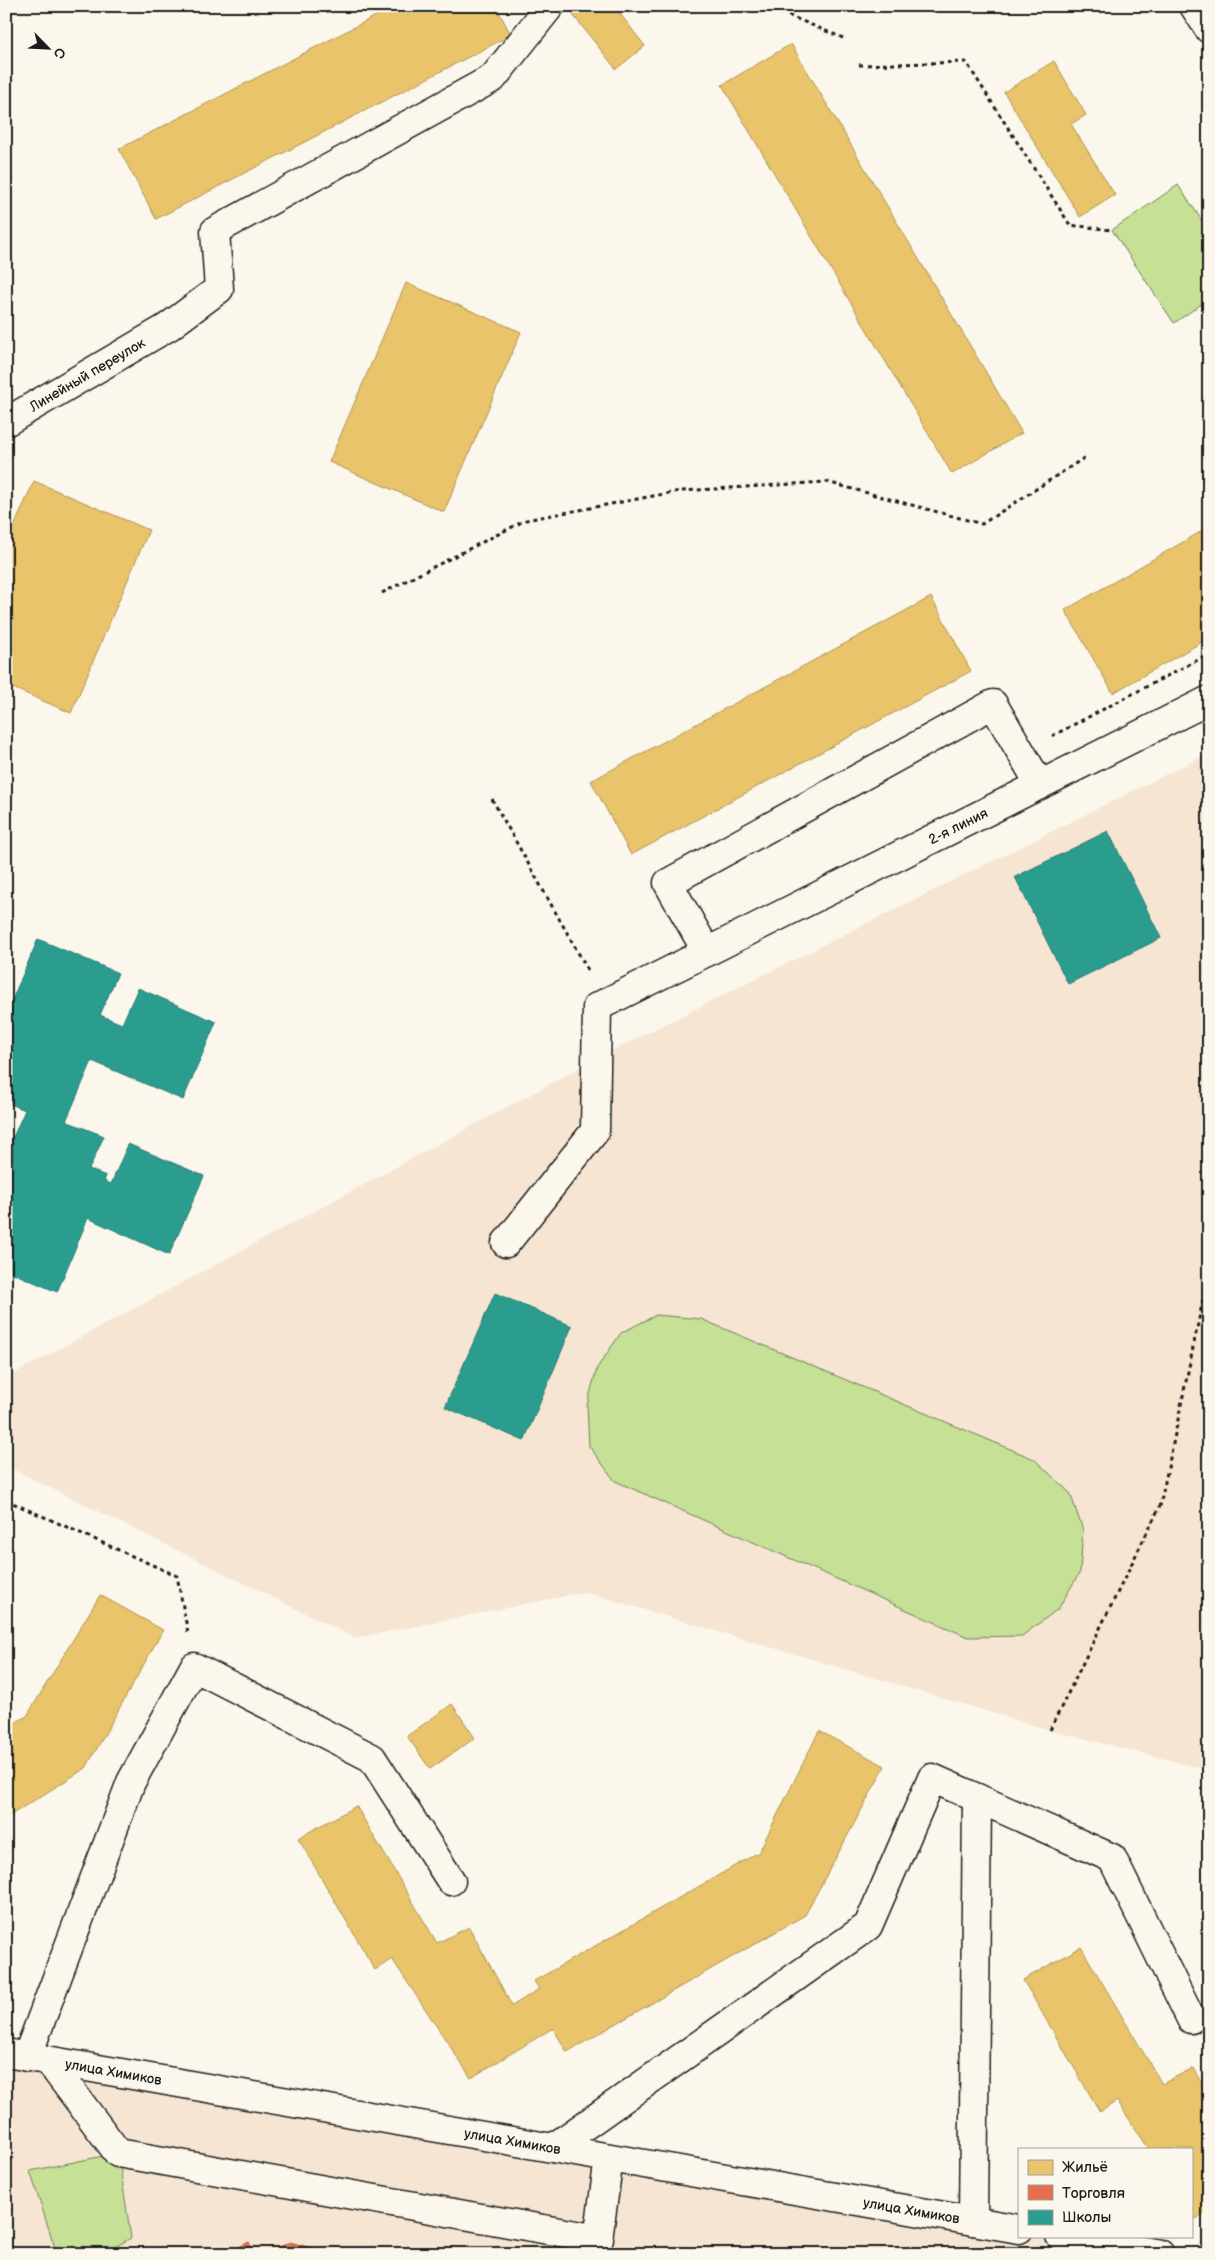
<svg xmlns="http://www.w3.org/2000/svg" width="1215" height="2260" font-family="'Balsamiq Sans',sans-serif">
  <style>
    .built { fill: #f5e5d2 }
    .green { fill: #c6e096; stroke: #717e59 }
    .homes { fill: #e9c46a; stroke: #ac9253 }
    .shops { fill: #e76f51; stroke: #aa5641 }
    .schools { fill: #2a9d8f; stroke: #26766c }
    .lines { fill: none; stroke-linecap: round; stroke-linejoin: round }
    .minor-casing { stroke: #1c1c1c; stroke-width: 31 }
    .path { stroke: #1c1c1c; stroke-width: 3; stroke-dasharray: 4 4; stroke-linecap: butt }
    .minor { stroke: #fbf7ec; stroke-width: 28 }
    .labels { text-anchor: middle; stroke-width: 5; stroke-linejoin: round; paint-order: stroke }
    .street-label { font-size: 14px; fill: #1c1c1c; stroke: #fbf7ec }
  </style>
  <rect width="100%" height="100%" fill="#fbf7ec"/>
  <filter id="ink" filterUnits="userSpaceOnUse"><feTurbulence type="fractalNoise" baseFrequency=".02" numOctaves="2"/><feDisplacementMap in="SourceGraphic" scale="10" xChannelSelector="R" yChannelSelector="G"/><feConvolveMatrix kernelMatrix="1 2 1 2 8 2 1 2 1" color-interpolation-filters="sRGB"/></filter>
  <g filter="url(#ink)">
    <g class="built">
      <path d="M1209,753V1770L1050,1730L585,1592L356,1638L6,1466V1378L609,1052Z"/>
      <path d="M6,2053L1019,2236H1060L1124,2254H6Z"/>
    </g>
    <g class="green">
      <path d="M1178,185L1209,231V299L1174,323L1112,230Z"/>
      <path d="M656,1315L701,1319L1034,1459L1070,1493L1083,1530L1080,1572L1058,1609L1022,1636L968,1637L615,1481L589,1446L587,1405L597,1368L621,1333Z"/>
      <path d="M118,2153L131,2238L102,2254H57L30,2171Z"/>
    </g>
    <g class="homes">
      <path d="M395,6H496L511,35L156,219L119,149Z"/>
      <path d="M584,6H614L645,46L616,69L573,15Z"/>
      <path d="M791,44L1022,433L952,474L722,85Z"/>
      <path d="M1054,61L1086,115L1071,124L1115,195L1080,217L1004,92Z"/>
      <path d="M406,283L521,332L444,512L329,462Z"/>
      <path d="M34,481L149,530L71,713L6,685V545Z"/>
      <path d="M1209,527V638L1113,693L1065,610Z"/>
      <path d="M931,597L971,671L631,855L591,781Z"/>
      <path d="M100,1595L163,1630L86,1768L6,1818V1728L27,1716Z"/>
      <path d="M452,1704L475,1738L430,1769L407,1736Z"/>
      <path d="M819,1731L885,1766L805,1915L567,2052L553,2028L471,2078L392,1959L375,1970L298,1838L356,1806L437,1943L469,1927L512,2006L539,1989L534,1981L759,1852Z"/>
      <path d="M1081,1947L1162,2084L1193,2068L1209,2096V2211L1196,2219L1191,2212V2149H1149L1117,2101L1100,2112L1023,1980Z"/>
    </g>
    <g class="shops">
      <path d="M249,2242L254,2254H224Z"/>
      <path d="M290,2242L333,2254H266Z"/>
    </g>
    <g class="schools">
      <path d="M1108,831L1161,938L1068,984L1015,877Z"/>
      <path d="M38,939L118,973L100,1015L122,1024L138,988L216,1022L183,1100L92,1061L66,1121L104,1136L89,1169L106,1176L104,1181L111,1184L128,1144L204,1176L169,1255L88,1218L57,1292L6,1270V1153L25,1110L6,1102V1014Z"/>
      <path d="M495,1293L572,1326L524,1441L445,1407Z"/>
    </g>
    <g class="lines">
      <g class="minor-casing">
        <g id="minor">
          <path d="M1194,6L1209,29"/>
          <path id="s1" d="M6,422L168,327L219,289L215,231L493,78L550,6"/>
          <path d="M707,952L668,883L993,704L1040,785"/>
          <path id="s2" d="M506,1243L595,1131L597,1007L1209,700"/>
          <path id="s3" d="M6,2053L1019,2229"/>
          <path d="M27,2057L131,1782L194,1667L372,1758L451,1881"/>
          <path d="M48,2060L118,2153L599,2239"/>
          <path d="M553,2148L868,1926L932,1778L1112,1858L1191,2019"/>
          <path d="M973,2221L977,1798"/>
          <path d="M1060,2236L1160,2254"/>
          <path d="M596,2254L609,2158"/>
        </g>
      </g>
      <g class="path">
        <path d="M766,6L843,38"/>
        <path d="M859,65L966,62L1070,225L1112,230"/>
        <path d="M382,593L526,520L680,491L827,482L982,524L1087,456"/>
        <path d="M1052,736L1209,654"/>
        <path d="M492,799L589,972"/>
        <path d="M6,1500L177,1576L188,1633"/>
        <path d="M1050,1730L1160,1506L1209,1271"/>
      </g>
      <use href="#minor" class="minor"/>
    </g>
  </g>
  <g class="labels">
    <g class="street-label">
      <text dy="5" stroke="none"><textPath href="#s1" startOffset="94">Линейный переулок</textPath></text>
      <text dy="5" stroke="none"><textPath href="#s2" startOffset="671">2-я линия</textPath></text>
      <text dy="5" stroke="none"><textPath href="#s3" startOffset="109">улица Химиков</textPath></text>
      <text dy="5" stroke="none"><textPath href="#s3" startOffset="514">улица Химиков</textPath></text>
      <text dy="5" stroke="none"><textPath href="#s3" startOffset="919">улица Химиков</textPath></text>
    </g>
  </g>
  <rect width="1215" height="2260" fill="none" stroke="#fbf7ec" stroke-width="25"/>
  <rect x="12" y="12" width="1190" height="2235" fill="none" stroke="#1c1c1c" stroke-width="2" filter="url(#ink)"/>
  <rect x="1018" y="2148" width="175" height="90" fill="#fbf7ec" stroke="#a29f99"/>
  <rect x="1028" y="2160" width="25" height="15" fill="#e9c46a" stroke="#a29f99"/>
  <text x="1062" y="2172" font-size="15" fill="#1c1c1c">Жильё</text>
  <rect x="1028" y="2185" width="25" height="15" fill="#e76f51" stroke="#a29f99"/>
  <text x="1062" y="2198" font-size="15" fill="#1c1c1c">Торговля</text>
  <rect x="1028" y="2210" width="25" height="15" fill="#2a9d8f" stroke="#a29f99"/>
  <text x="1062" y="2222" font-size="15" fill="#1c1c1c">Школы</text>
  <g transform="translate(48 48) rotate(114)" stroke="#fbf7ec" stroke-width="4" paint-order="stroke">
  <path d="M0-4L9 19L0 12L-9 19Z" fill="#1c1c1c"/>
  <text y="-8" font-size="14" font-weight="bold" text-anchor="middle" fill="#1c1c1c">С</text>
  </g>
</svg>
